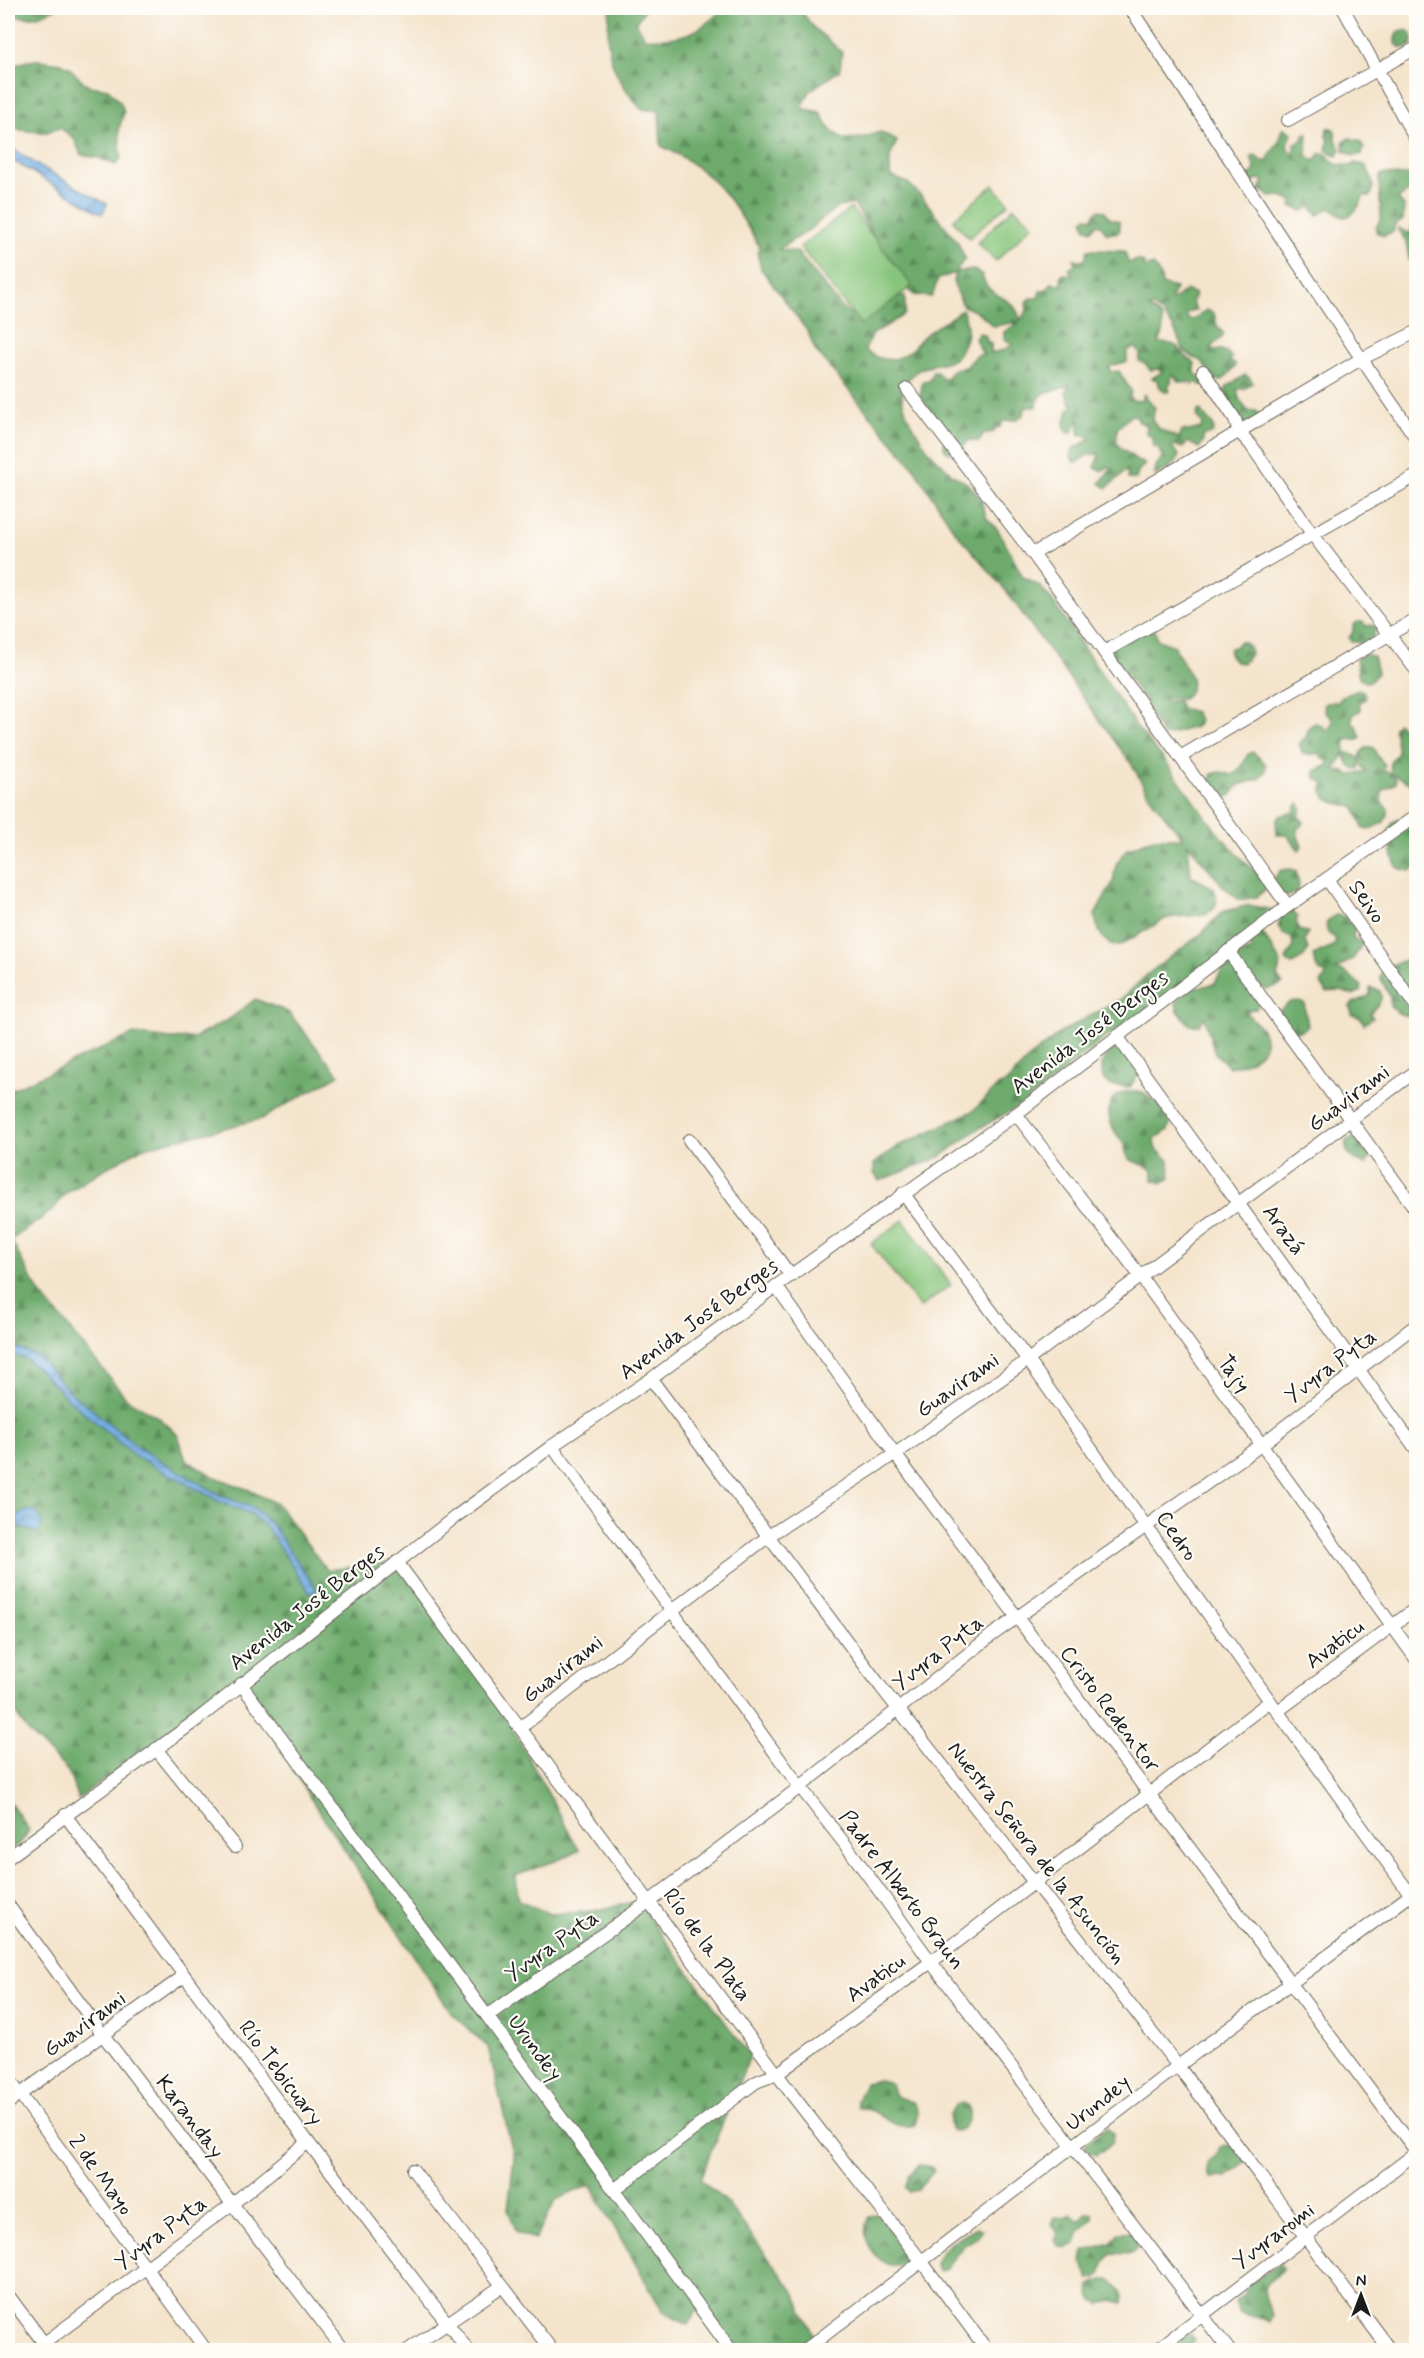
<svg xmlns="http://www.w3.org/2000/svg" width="1424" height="2358" font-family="Mynerve,sans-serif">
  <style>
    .forest { fill: url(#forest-firs); stroke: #446344; stroke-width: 1.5; fill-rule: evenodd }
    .pitch { fill: #87c57c; stroke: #52704c; stroke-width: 1.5 }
    .water { fill: url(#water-waves); stroke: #46647e; stroke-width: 1.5 }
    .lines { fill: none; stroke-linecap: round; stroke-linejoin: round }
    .street-casing { stroke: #68625a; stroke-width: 14 }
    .street { stroke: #fff; stroke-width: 12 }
    .labels { text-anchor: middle; stroke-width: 4.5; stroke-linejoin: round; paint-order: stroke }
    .street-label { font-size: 22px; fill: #1c1c1c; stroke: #fdfcf7 }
  </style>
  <defs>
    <pattern id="forest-firs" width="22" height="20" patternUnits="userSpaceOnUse" patternTransform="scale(1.5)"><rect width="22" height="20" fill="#6daa6c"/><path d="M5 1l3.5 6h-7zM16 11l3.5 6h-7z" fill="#598a58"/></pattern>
    <pattern id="water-waves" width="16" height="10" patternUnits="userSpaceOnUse" patternTransform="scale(1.5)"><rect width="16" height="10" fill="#6face1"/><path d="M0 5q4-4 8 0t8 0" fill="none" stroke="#5a8bb6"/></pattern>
  </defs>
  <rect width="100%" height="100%" fill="#fdfcf7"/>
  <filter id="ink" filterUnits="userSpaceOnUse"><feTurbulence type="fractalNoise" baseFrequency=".0167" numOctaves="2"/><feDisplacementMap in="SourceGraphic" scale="12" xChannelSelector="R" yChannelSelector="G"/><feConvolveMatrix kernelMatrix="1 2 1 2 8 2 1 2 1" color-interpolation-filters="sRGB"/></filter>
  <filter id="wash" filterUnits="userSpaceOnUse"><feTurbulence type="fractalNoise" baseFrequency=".008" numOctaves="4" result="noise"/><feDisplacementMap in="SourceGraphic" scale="24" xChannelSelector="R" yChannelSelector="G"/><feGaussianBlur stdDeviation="1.35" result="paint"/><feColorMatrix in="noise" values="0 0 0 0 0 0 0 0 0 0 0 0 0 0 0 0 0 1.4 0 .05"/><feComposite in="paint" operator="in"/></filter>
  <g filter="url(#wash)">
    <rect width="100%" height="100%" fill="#f4e4cc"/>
    <g class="forest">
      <path d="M10,8H57C42,15 30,21 13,15Z"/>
      <path d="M610,8H646L636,22L645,38C687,40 694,34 725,8H790L802,12L813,27L842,52L840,70L810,91L802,108L820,112L829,128L843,139L862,138L880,132L897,141L890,157V176L908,183L921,196L957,241L965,258L956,272L974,270L982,275C988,301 1015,293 1020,320L1027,311L1026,302L1031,298H1038L1040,291L1049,288L1051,283L1062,285L1061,275L1064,274L1072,275L1069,268L1075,264L1074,259L1084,261L1088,250L1125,251L1128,263L1137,260L1143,262L1145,267L1154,265L1161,278L1162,285L1176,288L1171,299H1175L1186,290L1195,294L1192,302L1196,310L1186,314L1188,319L1193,320L1206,310L1214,313L1217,326L1224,334C1222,341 1212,342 1211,350H1222L1232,357L1230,362L1235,363V367L1222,381L1215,380L1202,361L1194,358L1184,351L1173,327L1161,312L1153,307L1149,308L1162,317L1163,333L1159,343C1187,343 1175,353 1195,363V372L1197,376H1201L1205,385H1200L1197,382L1192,385L1190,381L1188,383L1180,382L1172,374L1171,383L1168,386L1170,390L1168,392C1159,391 1160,386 1157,380L1152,378L1162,372L1159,369L1150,370L1145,363L1139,361L1140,355L1136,347L1127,350V362L1109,366L1110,372L1119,371L1131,391L1130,396L1132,400L1141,401L1144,394L1155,408L1152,420L1159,429L1179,438L1182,430L1189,431L1201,428L1203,424L1197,417L1198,411L1200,410L1213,425L1214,431L1211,434L1203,436V443L1199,448L1188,442L1182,448L1174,445L1172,448L1179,455C1176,466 1165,471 1155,475L1156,466L1164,455L1160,454L1159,448L1152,446L1153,438L1146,433L1147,425L1139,422L1137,416L1131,415L1117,429C1118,434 1115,440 1118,445C1124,452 1132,454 1138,462H1142L1145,465L1139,470L1136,479H1128L1127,470L1107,488L1100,483L1111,469L1108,467L1101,471L1095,468L1099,454L1087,455L1079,462H1074L1071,457L1073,449L1090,439L1087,435H1079V419L1071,433L1067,432L1064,426L1068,410L1074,405L1070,403L1066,393L1069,385C1054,395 1042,385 1036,407H1026L1023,415L1016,420L1003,421L1000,427L995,428L994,432L983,434L979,442L969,440L962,448L949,453C939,446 946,438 945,428L920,396L923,381L930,380L933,371H936L944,380L954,369L966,367L977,355H983L975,339L979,333L986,336L987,342L991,344V353L1004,350L1013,344L1004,339V332L1019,322L993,326L979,313L963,306L953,282L955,273L938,279L932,297L914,295L902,282L854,204L837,207L809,230L779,249L797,252L842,308L857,318L886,299L905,296V314L873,334L865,350C880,362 895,363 911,350C916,346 919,340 924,336C936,325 950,320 962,309C971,331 968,339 955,359L920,369L905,382L902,399L908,418L927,449L953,475L970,485L981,499L986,517L998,530L1023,577L1040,586L1052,600L1138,729L1162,757L1217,832L1242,859L1270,884L1281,870L1291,869L1296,871L1299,885L1298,892L1289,896L1280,897L1270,885L1257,897L1239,900L1224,887L1188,844L1191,876L1214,888C1228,924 1184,912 1165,919L1119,946C1102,945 1097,930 1095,915L1113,882L1116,864L1127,849L1154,838H1183L1150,797L1132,765L1006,591L954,530L912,465L815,350L808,332L761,269L757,252L760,248C733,200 712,169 661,146L659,111L641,109C612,74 603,53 610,8Z"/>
      <circle cx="1404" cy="39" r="9"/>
      <path d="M38,60L61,63L69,67L82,81L90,86L108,89L121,103L124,112L119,129L121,158L116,165L99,158L81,155L74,138L60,128L44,133L8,128V67L28,61Z"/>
      <path d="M1284,128L1292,133L1287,146L1290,152H1294L1295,143L1302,141L1304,135L1308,133L1307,156L1315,161L1320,154L1325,153L1335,164L1352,166L1355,163L1365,165C1371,174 1377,186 1370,197L1364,195C1361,203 1352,221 1341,216C1336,214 1335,210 1329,208L1318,215L1311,207L1302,211L1291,206L1292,200L1285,199L1282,196L1269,197L1265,192L1259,190L1264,181L1262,179L1255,180L1250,186L1246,180L1255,170L1251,157L1255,155L1260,160L1267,162C1271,148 1282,144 1282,129Z"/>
      <path d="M1327,128H1332L1335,131L1336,140L1341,150L1337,156L1331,154L1326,149L1329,140L1326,137Z"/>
      <path d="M1349,138L1360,141L1364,148L1362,154L1354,156L1344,151L1343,142Z"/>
      <path d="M1382,174C1392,173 1399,178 1409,174L1413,182L1410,191L1398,199L1404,206L1403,220L1394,226V231L1384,236L1376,232V227L1381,219L1379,178Z"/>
      <path d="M1098,210L1105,211L1109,218L1119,221L1120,229L1118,233H1106L1102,226L1096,224L1092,230L1085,227L1083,219L1087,217L1093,218L1095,213Z"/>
      <path d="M1413,224H1416V259L1412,261L1409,259L1406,241L1398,230V228L1410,234Z"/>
      <path d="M1245,375L1250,378L1252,383L1244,389H1237L1239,399L1247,410L1256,411L1261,417C1258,426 1259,432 1248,433L1242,423L1243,419L1239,417L1224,394L1227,387Z"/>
      <path d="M1358,622H1363L1366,626L1373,625L1376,628L1373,636L1364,645L1351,641L1349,638L1353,632V625Z"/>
      <path d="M1154,629L1158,640L1175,646C1181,666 1204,681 1183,699L1166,698L1164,701H1178L1181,708L1195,712L1199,720L1198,724L1195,727L1163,736L1146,708V698L1142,697L1106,645C1110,641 1145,632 1154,629Z"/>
      <path d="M1239,642H1244L1250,648L1251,653L1243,663L1235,662L1229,653L1230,648L1235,647Z"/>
      <path d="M1364,654L1373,656L1377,673L1371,681L1365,682L1359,677L1356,659Z"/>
      <path d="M1359,690L1363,691L1366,697L1359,704L1361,710L1355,713L1351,720L1357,727L1361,737L1358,739L1346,740L1345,752L1356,756L1360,760C1360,752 1364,746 1373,747L1378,757L1385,765L1382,772L1386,771L1396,779V783L1382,791L1381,802L1388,809V815L1383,823L1370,829L1363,828L1355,808C1340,802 1319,805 1323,782L1314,777L1315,771L1329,765L1327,760L1321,758V753L1308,755L1303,754L1299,744L1306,737L1309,727L1315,723L1323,725L1324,731L1330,728L1333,720L1325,712L1324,704L1332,701L1337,703L1343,696ZM1344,754C1347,760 1349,771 1359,769V763L1366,771L1350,775L1345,771H1334Z"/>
      <path d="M1398,723L1409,737L1416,733V787C1408,782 1401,778 1391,774L1390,762L1398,753L1394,727Z"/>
      <path d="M1253,752L1266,764L1265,772L1259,779L1239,785L1230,796L1217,799L1208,786L1212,774L1220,772L1233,775L1242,766L1248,754Z"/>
      <path d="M1299,804L1302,808L1299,817L1304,822L1302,826L1297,828L1298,836L1302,846L1299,850L1287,835H1277L1276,822L1280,816L1294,812L1296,806Z"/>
      <path d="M1416,811V867L1410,871L1398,868C1390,857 1393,846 1387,835L1393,822Z"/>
      <path d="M1249,905L1273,910L1261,930L1281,963L1277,977L1283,984L1266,990L1249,981L1243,986L1251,987L1260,1000L1256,1009L1247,1010C1250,1021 1255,1019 1261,1028C1276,1052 1247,1064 1229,1067L1215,1053L1204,1017L1199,1025H1190L1178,1011L1176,1002C1195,983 1191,989 1214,984L1228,960L1251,950L1249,941L1103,1039L1025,1103L978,1129L940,1157L879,1181L874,1173V1164L897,1147L973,1111L999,1085L1006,1083L1032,1055L1063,1031L1121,999L1149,973L1202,933L1222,912Z"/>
      <path d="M1291,910L1298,917L1296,921L1298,930L1308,932L1305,941L1308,950L1303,958L1292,964L1288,963L1286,959L1293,947L1292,938L1283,934L1278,926L1283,913Z"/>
      <path d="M1336,915C1345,915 1350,919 1356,926L1353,935L1354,939L1363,942L1354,958L1335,970L1343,971L1362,986L1361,991L1353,995L1340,991L1326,992L1321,984L1327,973C1317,974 1315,964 1313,956C1321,949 1331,949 1336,943L1335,938L1328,933C1324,924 1327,919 1336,915Z"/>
      <path d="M1413,957L1416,958V1010L1406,1016L1398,1013L1390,1006V997L1380,977L1383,968Z"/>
      <path d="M1370,988L1379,990C1386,1000 1376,1006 1370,1013L1373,1018L1364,1024L1361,1018L1352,1015L1350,1006L1353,1003L1370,995Z"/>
      <path d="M255,999L288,1012L339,1075L261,1119L142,1148L99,1172L65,1194L52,1211L11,1240L37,1289L127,1399L161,1419L178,1435L186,1460L213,1476L249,1490L277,1504L327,1570L397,1562L492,1691L579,1850L568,1856L515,1876L519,1900L550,1914L593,1911L637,1901L750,2056L700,2179L728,2204L793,2290L821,2350H730L697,2308L688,2325L663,2312L590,2185L556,2200L535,2239L517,2233L508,2209L514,2158L488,2047L452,2014L307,1793L241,1684L237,1683L78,1799L68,1771L30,1734L8,1702V1091L134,1034L170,1039L194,1038L231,1018Z"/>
      <path d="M1299,1001L1304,1003L1308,1026L1304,1029L1290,1034L1279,1011L1290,1002Z"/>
      <path d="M1115,1049L1125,1050L1140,1071L1130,1087L1109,1085L1103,1079C1101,1064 1101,1056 1115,1049Z"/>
      <path d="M1124,1092H1143L1172,1117L1168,1130L1154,1140L1155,1148L1169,1160L1170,1178L1162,1183L1153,1180V1171C1141,1159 1125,1167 1125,1144C1109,1130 1099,1101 1124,1092Z"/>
      <path d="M1351,1138L1360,1140L1363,1150L1370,1156L1366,1165C1354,1160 1344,1155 1346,1141Z"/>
      <path d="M8,1799L29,1830L23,1840L8,1852Z"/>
      <path d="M879,2080L891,2083L894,2094L898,2097L914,2103L918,2113L915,2125C896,2130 887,2119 873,2111C868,2109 863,2109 858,2107L857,2100L865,2083Z"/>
      <path d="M962,2103L968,2106C973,2117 964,2135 951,2130L949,2114L956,2105Z"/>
      <path d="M1107,2127L1113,2134L1112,2143L1096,2155L1087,2151L1085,2144Z"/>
      <path d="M1225,2145L1235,2147L1247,2162L1226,2177L1211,2178L1207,2172L1208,2162L1216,2156L1220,2147Z"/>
      <path d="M919,2165L933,2167L934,2171L918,2189L909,2192L906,2188L909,2175Z"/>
      <path d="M1086,2213L1093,2214V2218L1080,2231L1075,2244L1067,2248L1059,2246L1055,2241L1058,2233L1052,2225L1054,2219L1058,2217L1065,2218L1071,2214L1079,2221Z"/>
      <path d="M877,2214C891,2226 894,2241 908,2253L906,2264C881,2275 856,2239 869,2217Z"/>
      <path d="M977,2227L983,2230L978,2237L964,2245L944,2270L938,2271L935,2265C937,2247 963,2236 977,2227Z"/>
      <path d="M1119,2232H1131L1137,2239L1136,2250L1128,2254L1112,2253C1100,2264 1104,2270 1097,2278L1089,2279L1082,2261L1084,2251L1111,2243Z"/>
      <path d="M1280,2264L1283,2268C1280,2274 1277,2275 1272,2279C1258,2291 1267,2301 1272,2315L1269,2323L1257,2317L1239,2313L1235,2304L1236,2300L1244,2295L1249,2283Z"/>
      <path d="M1105,2279H1110C1117,2284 1125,2294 1123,2303L1112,2300L1101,2304L1091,2298L1089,2290L1090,2285Z"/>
      <path d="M1185,2334H1192L1195,2340L1185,2350H1163Z"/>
    </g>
    <g class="pitch">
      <path d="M993,185L1009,203L969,238L953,220Z"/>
      <path d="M1014,207L1033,225L996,261L977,243Z"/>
      <path d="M851,208L912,286L861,325L800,247Z"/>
      <path d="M903,1220L951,1285L920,1308L871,1244Z"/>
    </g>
    <g class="water">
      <path d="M8,145L36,164L107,204L102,214L8,158Z"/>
      <path d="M8,1345L38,1356L69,1391L142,1450L222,1496L254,1508L273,1526L318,1591L310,1593L267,1528L251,1514L222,1503L135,1456L67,1398L38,1369L25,1359L8,1353Z"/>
      <path d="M28,1510L35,1511L41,1519L42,1528L37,1532L21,1528L17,1525V1517Z"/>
    </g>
  </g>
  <g filter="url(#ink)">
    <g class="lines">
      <g class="street-casing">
        <g id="street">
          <path d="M1130,8C1226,151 1317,297 1416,438"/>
          <path d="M1343,8L1416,140"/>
          <path d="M1288,120L1416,48"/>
          <path d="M1203,371L1235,419L1239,432L1251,445L1313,535L1416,670"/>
          <path d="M907,389L1033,554L1288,906"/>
          <path d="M1033,554L1361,359L1416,332"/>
          <path d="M1104,652L1416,476"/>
          <path d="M1180,757L1416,619"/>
          <path d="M1327,879L1416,1007"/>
          <path d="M1228,951L1416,1210"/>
          <path d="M1117,1036L1416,1449"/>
          <path d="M1016,1114L1141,1277L1416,1659"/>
          <path d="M689,1140L791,1276"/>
          <path d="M903,1193L1028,1360L1270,1701L1416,1902"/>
          <path d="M776,1286L895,1454L1416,2151"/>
          <path d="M651,1379L881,1687L1178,2066L1390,2350"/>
          <path d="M552,1446L800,1787L848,1848L931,1962L1229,2350"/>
          <path d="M397,1562L794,2097L922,2262L987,2350"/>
          <path d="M241,1684L468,1990L731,2350"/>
          <path d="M1278,1711L1416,1608"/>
          <path d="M520,1728L770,1535L895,1454L1028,1360L1416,1071"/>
          <path d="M156,1749L235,1847"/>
          <path d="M65,1815L308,2142L468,2350"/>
          <path d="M8,1858L198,1719L455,1517L552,1446L651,1379L776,1286L1016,1114L1288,906L1416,816"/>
          <path d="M8,1905L103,2035L344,2350"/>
          <path d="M487,2016L650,1901L800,1787L992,1635L1261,1445L1416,1325"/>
          <path d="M8,2078L206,2350"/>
          <path d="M8,2103L184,1976"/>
          <path d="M413,2170L552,2350"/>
          <path d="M614,2190L756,2082L777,2074L931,1962L1270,1701"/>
          <path d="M8,2295L49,2350"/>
          <path d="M35,2350L232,2204L308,2142"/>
          <path d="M408,2350L502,2286"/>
          <path d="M805,2350L1178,2066L1416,1891"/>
          <path d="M1156,2350L1416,2153"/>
        </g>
      </g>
      <use href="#street" class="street"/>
    </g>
  </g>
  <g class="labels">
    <g class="street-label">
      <text transform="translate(1368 901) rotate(55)" y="8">Seivo</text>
      <text transform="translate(1089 1031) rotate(-37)" y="8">Avenida José Berges</text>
      <text transform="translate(1348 1097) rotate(-37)" y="8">Guavirami</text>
      <text transform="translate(1285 1229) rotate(54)" y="8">Arazá</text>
      <text transform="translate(698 1318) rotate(-36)" y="8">Avenida José Berges</text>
      <text transform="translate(1330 1365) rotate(-37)" y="8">Yvyra Pyta</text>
      <text transform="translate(1235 1373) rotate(55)" y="8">Tajy</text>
      <text transform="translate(957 1384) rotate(-35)" y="8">Guavirami</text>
      <text transform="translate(1178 1535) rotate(55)" y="8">Cedro</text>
      <text transform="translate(306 1606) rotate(-38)" y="8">Avenida José Berges</text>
      <text transform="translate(1334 1643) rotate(-37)" y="8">Avaticu</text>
      <text transform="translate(937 1652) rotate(-38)" y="8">Yvyra Pyta</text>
      <text transform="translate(562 1668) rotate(-38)" y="8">Guavirami</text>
      <text transform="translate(1111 1708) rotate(53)" y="8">Cristo Redentor</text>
      <text transform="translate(1038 1852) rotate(52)" y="8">Nuestra Señora de la Asunción</text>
      <text transform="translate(903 1889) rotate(53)" y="8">Padre Alberto Braun</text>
      <text transform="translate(708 1944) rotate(54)" y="8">Río de la Plata</text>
      <text transform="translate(551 1945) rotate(-35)" y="8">Yvyra Pyta</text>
      <text transform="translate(875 1977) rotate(-36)" y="8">Avaticu</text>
      <text transform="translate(84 2023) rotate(-36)" y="8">Guavirami</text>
      <text transform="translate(536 2047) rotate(54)" y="8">Urundey</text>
      <text transform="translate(282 2072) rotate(53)" y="8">Río Tebicuary</text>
      <text transform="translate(1097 2102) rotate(-38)" y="8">Urundey</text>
      <text transform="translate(191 2116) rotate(53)" y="8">Karanday</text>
      <text transform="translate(102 2174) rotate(54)" y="8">2 de Mayo</text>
      <text transform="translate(160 2232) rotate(-37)" y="8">Yvyra Pyta</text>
      <text transform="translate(1273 2235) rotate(-37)" y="8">Yvyraromi</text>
    </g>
  </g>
  <rect width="1424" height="2358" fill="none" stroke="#fdfcf7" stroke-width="30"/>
  <g transform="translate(1361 2295)" stroke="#fdfcf7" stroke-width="4.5" paint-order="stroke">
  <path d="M0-4.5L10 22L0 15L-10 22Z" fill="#1c1c1c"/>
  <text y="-9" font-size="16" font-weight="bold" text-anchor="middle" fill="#1c1c1c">N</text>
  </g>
</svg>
